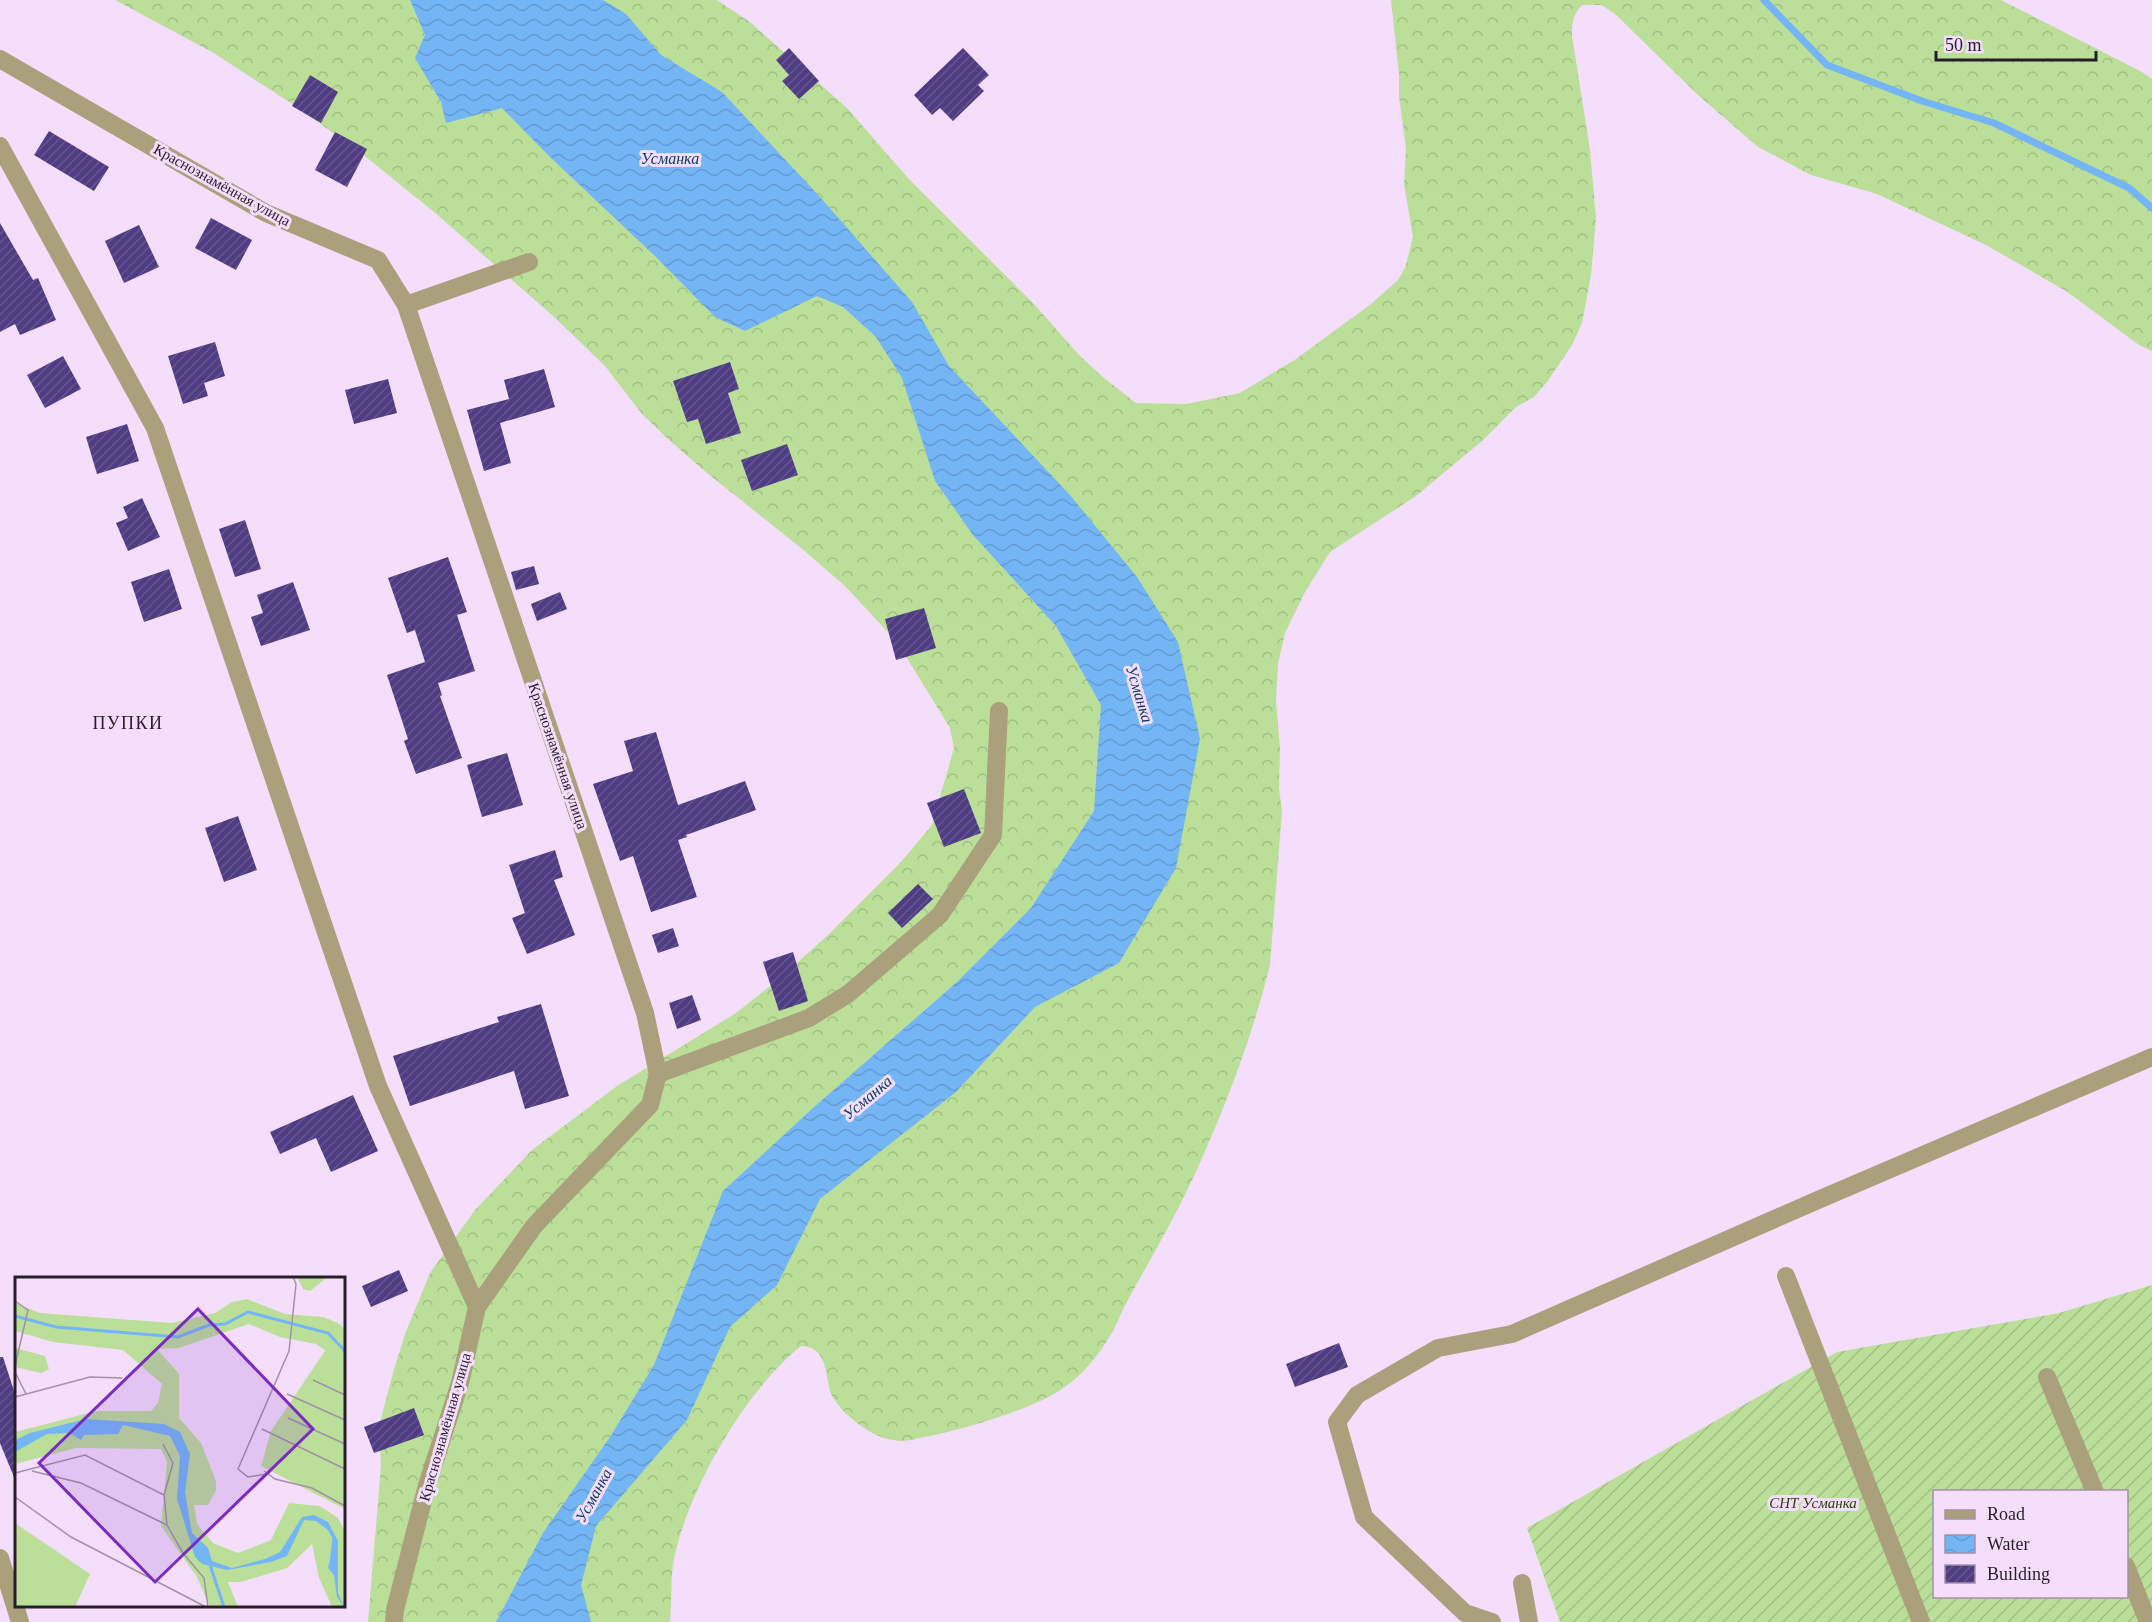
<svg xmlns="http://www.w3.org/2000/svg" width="2152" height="1622" font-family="'Times New Roman',serif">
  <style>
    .forest { fill: url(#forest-crowns) }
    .garden { fill: url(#garden-furrows); fill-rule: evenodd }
    .water { fill: url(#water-waves) }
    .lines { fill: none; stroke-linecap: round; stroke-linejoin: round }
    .stream { stroke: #74b5f6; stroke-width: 7 }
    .building { fill: url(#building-hatch) }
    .street { stroke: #aba07c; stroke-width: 18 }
    .labels { text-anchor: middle; stroke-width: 6; stroke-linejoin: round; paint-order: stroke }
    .street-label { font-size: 15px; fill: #261e29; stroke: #f4defc }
    .park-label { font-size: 15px; font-style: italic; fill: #294207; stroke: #f4defc }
    .water-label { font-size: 16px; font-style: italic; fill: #0b3b64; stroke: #f4defc }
    .quarter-label { font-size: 18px; letter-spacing: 1.5px; fill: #261e29; stroke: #f4defc }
    .inset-river { fill: none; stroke: #74b5f6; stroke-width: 3 }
    .inset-road { fill: none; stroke: #a291a8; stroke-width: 1.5 }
    .view { fill: #7b2cbf; fill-opacity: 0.15; stroke: #7b2cbf; stroke-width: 3 }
    .inset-edge { fill: none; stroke: #261e29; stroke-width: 3 }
  </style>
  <defs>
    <pattern id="forest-crowns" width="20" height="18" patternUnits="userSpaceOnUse" patternTransform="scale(1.5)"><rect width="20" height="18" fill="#bbdf99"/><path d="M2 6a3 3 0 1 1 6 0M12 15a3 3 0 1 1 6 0" fill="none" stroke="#a1bf84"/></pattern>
    <pattern id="garden-furrows" width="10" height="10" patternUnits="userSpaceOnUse" patternTransform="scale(1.5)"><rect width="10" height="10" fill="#bbdf99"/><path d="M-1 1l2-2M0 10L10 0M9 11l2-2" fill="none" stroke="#a1bf84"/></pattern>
    <pattern id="water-waves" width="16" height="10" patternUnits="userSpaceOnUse" patternTransform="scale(1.5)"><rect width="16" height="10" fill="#74b5f6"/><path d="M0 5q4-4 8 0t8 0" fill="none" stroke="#649bd3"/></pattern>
    <pattern id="building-hatch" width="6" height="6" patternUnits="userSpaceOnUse" patternTransform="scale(1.5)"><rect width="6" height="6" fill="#4f3c83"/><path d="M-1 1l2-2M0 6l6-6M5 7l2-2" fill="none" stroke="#65568f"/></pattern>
  </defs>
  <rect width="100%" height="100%" fill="#f4defc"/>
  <path class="forest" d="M115,0H717L750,22L847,108L908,178L1033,303L1080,356L1104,378L1136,403L1186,404L1240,393L1296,359L1371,304L1398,280L1405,268L1413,237L1404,184L1406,149L1399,96V74L1391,0H2001L2140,71L2152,79V351L2139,345L2066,291L1986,245L1877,194L1811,175L1758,147L1698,95L1614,13L1601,5H1582C1573,15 1572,22 1572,36L1590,150L1596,218L1591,275L1582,323L1572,345L1547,382L1534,397L1516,407L1482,441L1416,496L1330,552L1305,592L1285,633L1278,664L1276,700L1280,748L1279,789L1282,811L1270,965C1252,1038 1225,1108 1194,1176C1173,1221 1147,1265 1123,1309C1111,1340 1088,1373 1059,1391C1027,1411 962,1430 925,1437C918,1438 909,1441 902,1441C897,1441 889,1439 884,1438C866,1432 844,1415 834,1399C823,1383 832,1347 801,1346C746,1390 691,1485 675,1554C670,1575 672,1600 670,1622H368L381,1466L379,1426L394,1369L405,1334L430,1273L475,1210L532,1150L617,1086L736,1013L779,979L827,936L901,862L932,825L954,748L950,728L897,642L845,586L801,548L707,473L668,439L642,414L605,366L552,315L434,212L361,153L294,105L212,52Z"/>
  <path class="garden" d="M2152,1285V1622H1560L1527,1528L1837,1352L2059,1313ZM1934,1492H2126V1596H1934Z"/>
  <path class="water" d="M410,0H603L626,14L661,55L722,92L820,197L912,302L949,366L1070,495L1137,577L1178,642L1200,739L1176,868L1119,963L1035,1007L956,1092L820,1199L777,1285L730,1327L687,1420L596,1526L581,1585L591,1622H496L543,1533L610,1437L654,1365L723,1191L813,1108L957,982L1031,908L1094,811L1101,705L1056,626L973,535L935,481L902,378L876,337L843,307L817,296L745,331L715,317L656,257L550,157L502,108L446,123L441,102L415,58L425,35Z"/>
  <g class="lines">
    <path class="stream" d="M1764,0L1827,65L1922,101L1994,123L2129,188L2152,208"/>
  </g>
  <g class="building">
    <path d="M789,48L819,81L799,99L782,81L789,75L776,60Z"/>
    <path d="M963,48L989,75L978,85L984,91L953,121L940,108L932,115L914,95Z"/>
    <path d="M310,75L338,92L321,123L292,106Z"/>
    <path d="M49,131L109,167L94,191L34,155Z"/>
    <path d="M335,132L367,149L347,187L315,170Z"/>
    <path d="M211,218L252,240L236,270L195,248Z"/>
    <path d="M0,223L33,280L38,278L56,320L20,335L15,324L0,332Z"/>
    <path d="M139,225L159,267L124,283L105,241Z"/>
    <path d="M215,342L225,376L204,383L208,396L183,404L168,356Z"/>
    <path d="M63,356L81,389L45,408L27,375Z"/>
    <path d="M730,362L739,389L728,393L741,433L706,444L698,419L687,422L673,381Z"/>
    <path d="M544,369L555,407L500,423L511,463L484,471L467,410L509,399L504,380Z"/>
    <path d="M388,379L397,413L354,424L345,390Z"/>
    <path d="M127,424L139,461L97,474L86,437Z"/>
    <path d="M787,444L798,475L752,491L741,460Z"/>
    <path d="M142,498L160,537L128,551L116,523L128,518L123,507Z"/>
    <path d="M245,520L261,569L235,577L219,529Z"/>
    <path d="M448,557L467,612L457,615L475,671L438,683L442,695L440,696L462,758L416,774L404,741L408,739L387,675L425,662L415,630L407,633L388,578Z"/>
    <path d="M534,566L539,584L516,590L511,572Z"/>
    <path d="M169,569L182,609L144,622L131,582Z"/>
    <path d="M293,582L310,630L261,646L251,617L263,613L257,595Z"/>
    <path d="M560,592L567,609L537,621L531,604Z"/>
    <path d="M924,608L936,648L896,660L885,619Z"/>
    <path d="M656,732L678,805L745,781L756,810L686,835L687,837L678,840L697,897L651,912L633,856L620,861L593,784L633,771L624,741Z"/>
    <path d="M507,753L523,805L482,817L467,765Z"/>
    <path d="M964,789L981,833L944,847L927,803Z"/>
    <path d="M238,816L257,870L224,882L205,828Z"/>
    <path d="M555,850L563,877L554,880L575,935L527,954L512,918L525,913L509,865Z"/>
    <path d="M918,884L933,899L902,928L888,913Z"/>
    <path d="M673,928L679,946L658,953L652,935Z"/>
    <path d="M793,952L808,1001L779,1011L763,962Z"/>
    <path d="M692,995L701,1020L677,1029L669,1003Z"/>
    <path d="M541,1004L569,1096L525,1109L514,1071L410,1106L393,1056L499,1022L497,1017Z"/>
    <path d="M353,1095L378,1151L331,1172L316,1138L280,1154L270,1132Z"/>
    <path d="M399,1270L408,1291L371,1307L362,1286Z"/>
    <path d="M1339,1343L1348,1367L1295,1387L1286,1364Z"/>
    <path d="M0,1357H3L16,1397V1482L0,1443Z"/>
    <path d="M414,1408L424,1435L374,1453L364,1427Z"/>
  </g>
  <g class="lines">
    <g class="street">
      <path d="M0,59L266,213L378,260L406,305L645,1013L658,1074L650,1105L534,1226L477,1307L460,1383L427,1485L395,1610L394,1622"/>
      <path d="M0,146L155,428L378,1086L477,1307"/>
      <path d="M406,305L529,262"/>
      <path d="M658,1074L809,1018L848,994L940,915L993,835L999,711"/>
      <path d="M1786,1276L1921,1622"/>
      <path d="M2047,1377L2095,1492"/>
      <path d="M0,1558L20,1622"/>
      <path d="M2126,1566L2148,1622"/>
      <path d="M1522,1583L1529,1622"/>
      <path d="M1492,1622L1465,1613L1364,1517L1337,1422L1357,1395L1438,1348L1512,1334L1818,1200L2152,1057"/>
    </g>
  </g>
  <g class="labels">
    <g class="street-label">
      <text transform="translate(222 185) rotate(29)" y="5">Краснознамённая улица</text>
      <text transform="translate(558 756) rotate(71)" y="5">Краснознамённая улица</text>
      <text transform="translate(445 1427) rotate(-74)" y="5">Краснознамённая улица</text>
    </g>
    <g class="park-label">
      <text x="1813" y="1508">СНТ Усманка</text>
    </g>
    <g class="water-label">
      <text x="670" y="164">Усманка</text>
      <text transform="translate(1140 694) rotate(73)" y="6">Усманка</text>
      <text transform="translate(867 1097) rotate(-40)" y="6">Усманка</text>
      <text transform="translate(593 1495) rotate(-61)" y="6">Усманка</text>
    </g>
    <g class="quarter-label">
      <text x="128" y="729">ПУПКИ</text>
    </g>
  </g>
  <g transform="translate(15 1277)">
    <rect width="330" height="330" fill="#f4defc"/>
    <path d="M282,0H309L310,2L295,14L288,12ZM232,22L270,37L308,40L323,46L330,52V87L301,67L265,60L234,47L164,71L142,72L164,97V141L186,166L201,204V213L193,228H179L182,247L198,266L223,276L256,263L274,226L305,229L323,241L330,254V330H317L304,301L297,267L272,291L226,305H213L223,330H195L182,300L146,249L152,185L146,172L61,171L0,187V155L81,134H136L143,126L147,107L108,73L38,65L0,54V26L25,36L157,46L200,36L217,25ZM0,71L30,79L34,92L26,96L0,90Z" fill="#bbdf99"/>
    <path d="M318,62L330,74V232L246,189L256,154ZM0,246L75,297L60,330H0Z" fill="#bbdf99"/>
    <path d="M71,142L149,147L165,155L175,177L170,215L177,256L193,271L197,284L217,291L250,282L265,275L287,240L299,238L313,245L323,264V316L329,330L322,320L319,298L313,291L320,266L313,253L301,244L289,243L272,279L256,285L212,293L187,287L180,280L162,222L165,179L155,159L108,148L103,157L69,158L66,163L54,156L32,157L0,175V163L15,156Z" fill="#74b5f6"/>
    <path class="inset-river" d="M0,39L41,50L163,60L194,48L210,47L233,35L313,56L330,74M316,286L319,261M195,288L209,330"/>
    <path class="inset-road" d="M0,24L13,33L0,89M0,95L11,117M298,103L330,118M272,117L330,143M0,120L75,100L107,101M273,141L330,167M247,152L330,192M148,167L158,186L149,218M17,194L66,206L152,248M249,194L260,202L297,211L330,229M0,196L70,178L149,218L152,248L168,276L189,301L193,330M253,197L233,200L223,192L274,74L281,7L278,0M0,220L56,260L191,330"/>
    <path class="view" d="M183,32L298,152L140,305L24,186Z"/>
    <rect width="330" height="330" class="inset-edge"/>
  </g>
  <rect x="1933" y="1490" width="195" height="108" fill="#f4defc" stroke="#a291a8" stroke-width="1.5"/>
  <rect x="1945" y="1510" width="30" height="9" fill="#aba07c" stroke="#a291a8" stroke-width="1.5"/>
  <text x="1987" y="1520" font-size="18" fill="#261e29">Road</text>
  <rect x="1945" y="1535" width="30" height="18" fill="url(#water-waves)" stroke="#a291a8" stroke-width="1.5"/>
  <text x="1987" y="1550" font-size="18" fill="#261e29">Water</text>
  <rect x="1945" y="1565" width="30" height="18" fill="url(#building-hatch)" stroke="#a291a8" stroke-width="1.5"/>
  <text x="1987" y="1580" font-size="18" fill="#261e29">Building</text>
  <path d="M1936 51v9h160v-9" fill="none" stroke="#261e29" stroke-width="3"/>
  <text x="1945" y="51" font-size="18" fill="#261e29" stroke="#f4defc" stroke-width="4.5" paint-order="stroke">50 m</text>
</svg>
